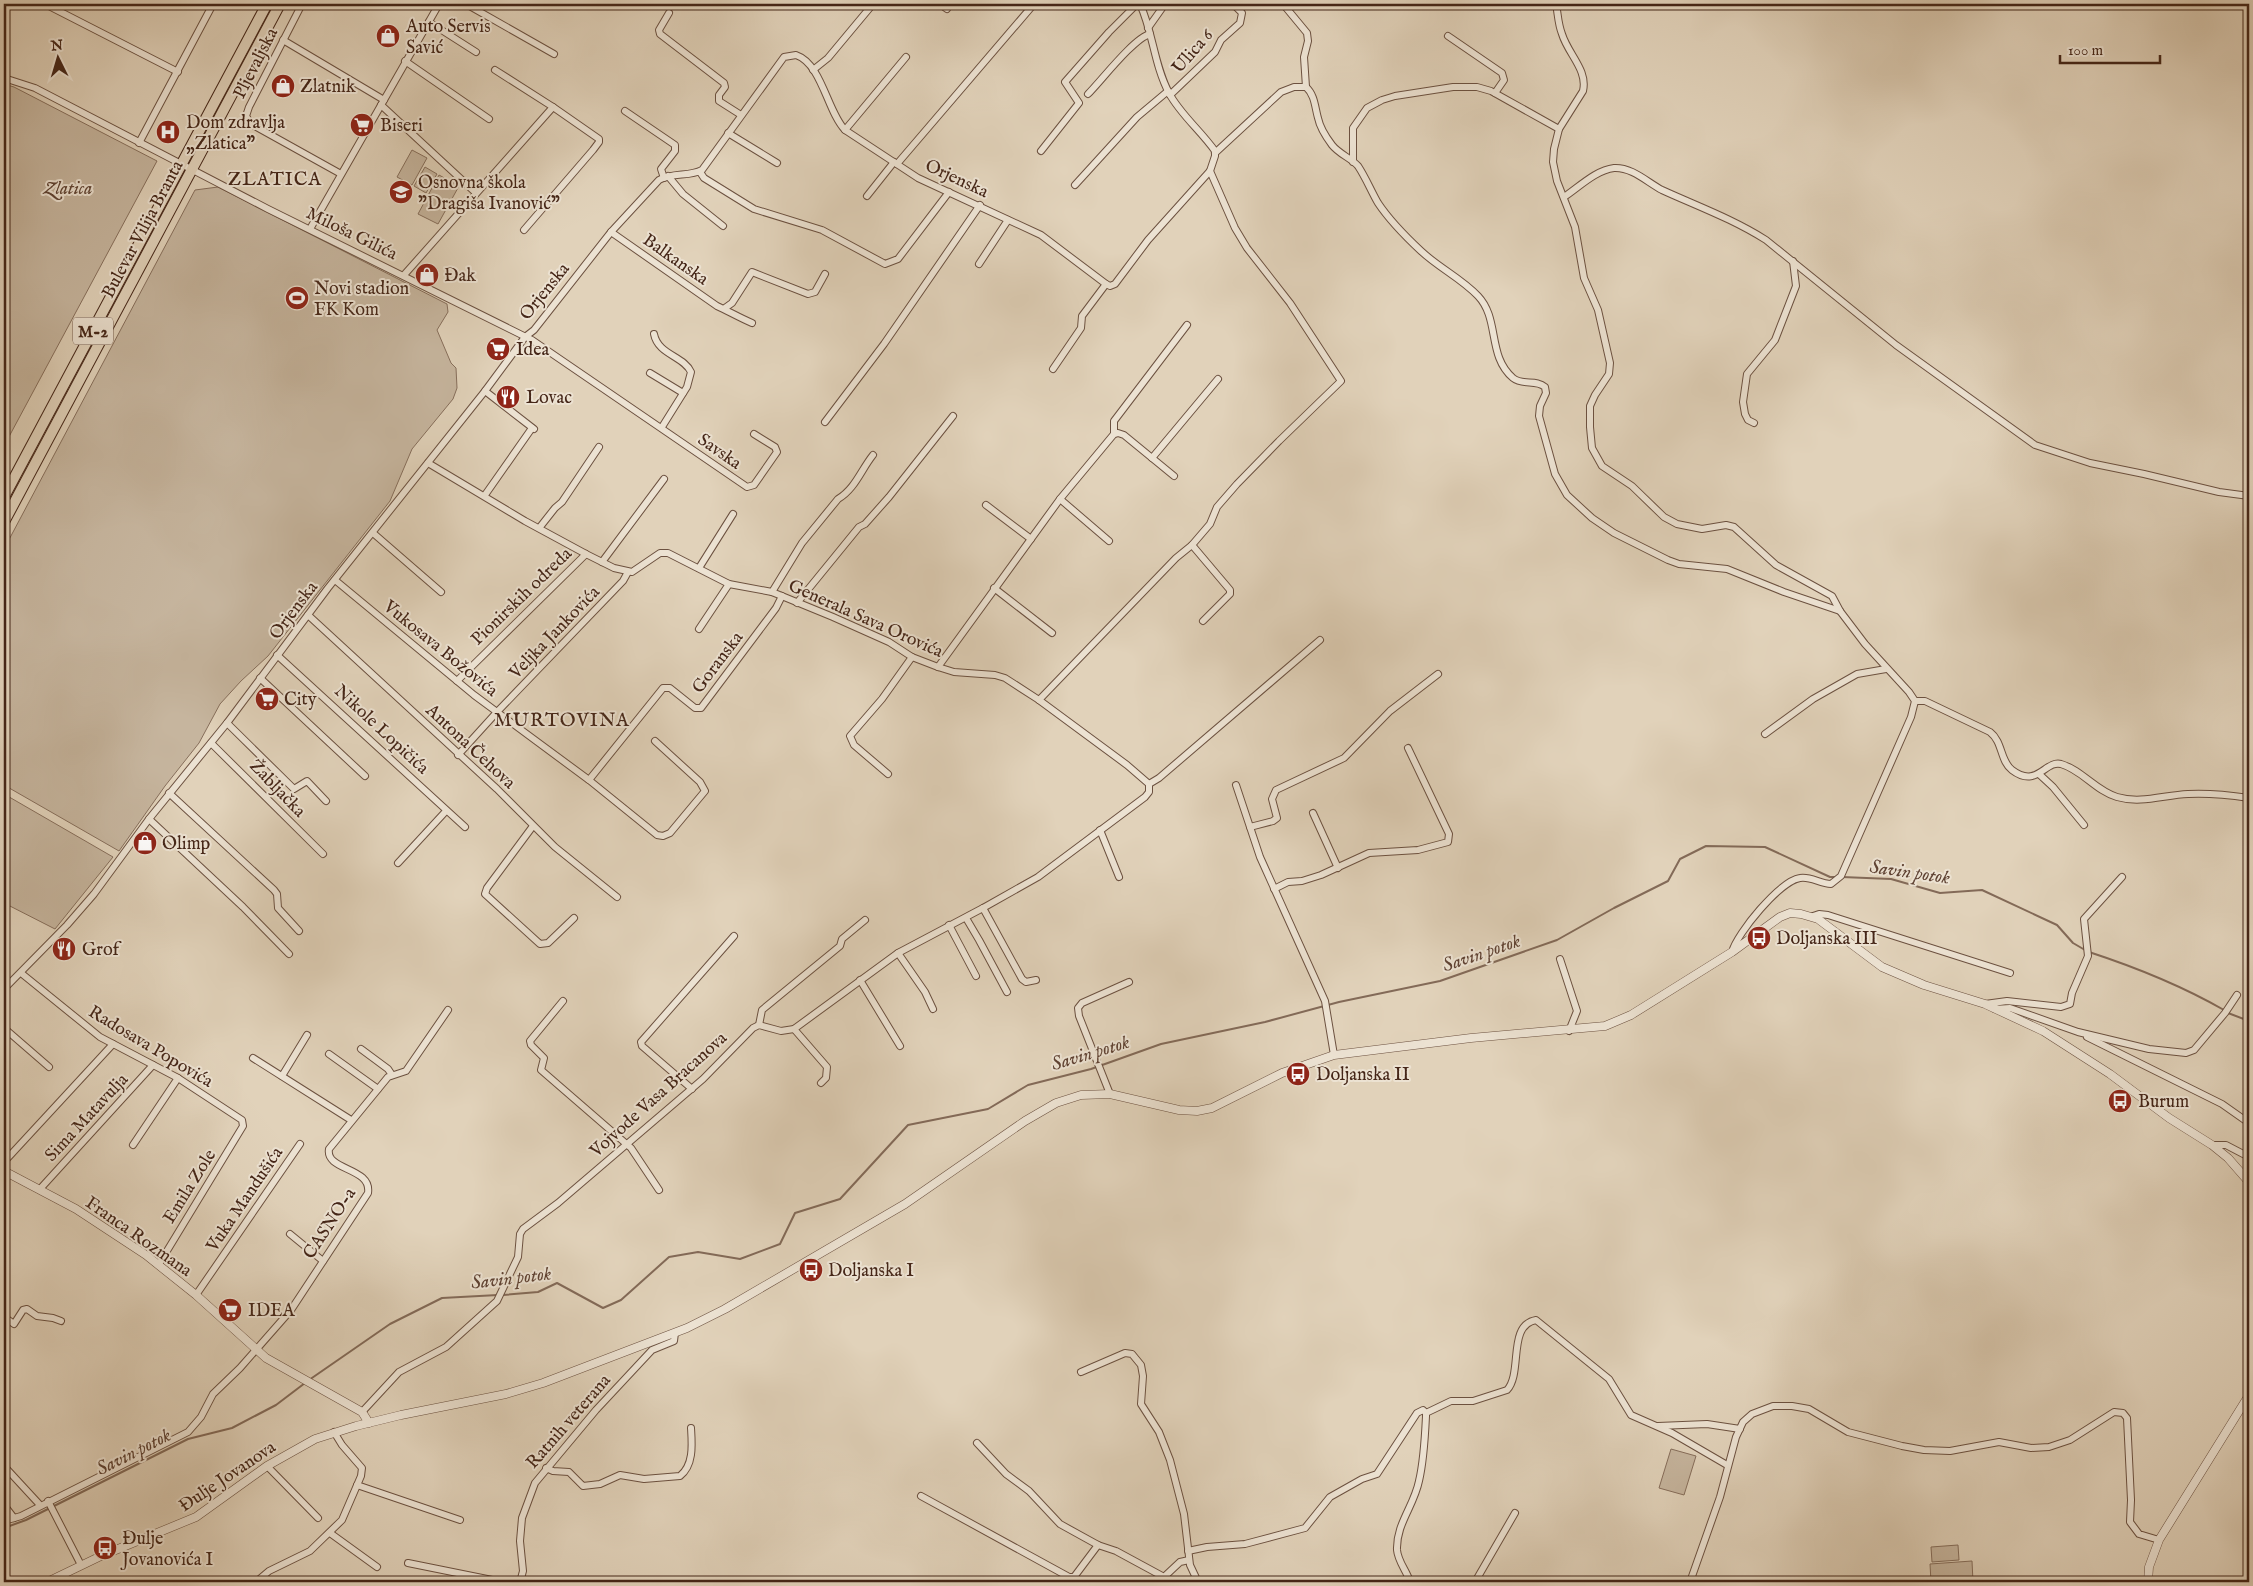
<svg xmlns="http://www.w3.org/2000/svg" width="2253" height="1586" font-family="'IM FELL English',serif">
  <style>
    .green { fill: #c6b59e; stroke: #866e5b }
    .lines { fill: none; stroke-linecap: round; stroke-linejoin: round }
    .stream { stroke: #836a58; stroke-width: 2 }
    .minor-casing { stroke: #6c5140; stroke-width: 8 }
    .tertiary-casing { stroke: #6c5140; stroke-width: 9 }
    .primary-casing { stroke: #452618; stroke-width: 12 }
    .minor { stroke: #ece2d2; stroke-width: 6 }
    .tertiary { stroke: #ece2d2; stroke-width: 8 }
    .primary { stroke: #e1d2ba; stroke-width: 10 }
    .labels { text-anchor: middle; stroke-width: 4; stroke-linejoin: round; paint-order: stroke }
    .shield { fill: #ece2d2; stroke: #775e50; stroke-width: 1 }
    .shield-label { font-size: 16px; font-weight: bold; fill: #452618 }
    .poi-label { font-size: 18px; fill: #452618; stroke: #ece2d2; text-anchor: start }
    .street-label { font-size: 18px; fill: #452618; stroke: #ece2d2 }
    .park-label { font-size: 18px; font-style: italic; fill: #5f4333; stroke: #ece2d2 }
    .neighbourhood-label { font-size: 19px; letter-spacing: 1px; fill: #452618; stroke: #ece2d2 }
    .water-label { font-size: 19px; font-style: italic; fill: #5f4233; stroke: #ece2d2 }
  </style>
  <rect width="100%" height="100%" fill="#e1d2ba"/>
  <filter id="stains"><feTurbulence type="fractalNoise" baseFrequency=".004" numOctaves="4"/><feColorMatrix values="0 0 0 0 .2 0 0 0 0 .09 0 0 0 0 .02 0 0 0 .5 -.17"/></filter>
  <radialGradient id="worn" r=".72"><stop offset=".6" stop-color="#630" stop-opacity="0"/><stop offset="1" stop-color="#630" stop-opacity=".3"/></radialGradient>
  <g class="green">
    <path d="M4,84L14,87L157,161L4,446Z"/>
    <path d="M412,150L427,158L412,185L397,177Z"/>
    <path d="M425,167L437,174L426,193L414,186Z"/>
    <path d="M439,175L459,186L438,224L418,214Z"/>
    <path d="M218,187L447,304L448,312L437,330L451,363L456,368L457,388L453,399L412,449L390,501L268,656L241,681L220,704L199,743L165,786L119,851L4,785V549L195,190Z"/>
    <path d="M4,794L113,857L55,929L4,903Z"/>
    <path d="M1671,1449L1696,1456L1684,1495L1659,1488Z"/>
    <path d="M1958,1545L1959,1560L1932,1562L1931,1547Z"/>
    <path d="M1972,1561L1973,1582H1931L1930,1564Z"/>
  </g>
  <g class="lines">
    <g class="stream">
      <path d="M1842,877L1891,879L1940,893L1982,890L2057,925L2073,943L2085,950"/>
      <path d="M2089,952C2135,967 2182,986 2224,1010"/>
      <path d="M2228,1013L2249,1021"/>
      <path d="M503,1295L538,1292L557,1283L603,1308L621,1300L669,1257L698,1252L740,1259L780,1244L795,1213L840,1199L908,1125L988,1109L1028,1085L1091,1069L1161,1044L1265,1022L1339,1002L1440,981L1557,940L1614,908L1668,881L1680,859L1706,846L1765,847L1830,877H1835"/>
      <path d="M309,1380L390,1324L442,1298L498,1295"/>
      <path d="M4,1528L26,1520L188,1439L232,1428L276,1405L305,1383"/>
    </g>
    <g class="minor-casing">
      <g id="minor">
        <path d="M45,4L178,72"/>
        <path d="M302,4L249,107L246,116L251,124L341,174"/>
        <path d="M466,4L554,54"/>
        <path d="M940,4L947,9"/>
        <path d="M1283,4L1307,33L1308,41L1304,57L1306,87"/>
        <path d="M1556,4C1558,14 1558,24 1562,34C1568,54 1588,70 1583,91L1559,129L1554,149L1553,162L1557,181L1575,227L1584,278L1598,310L1610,363L1609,374L1595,395L1590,406V427L1592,448L1602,466L1632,486L1664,517L1677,524L1702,529L1726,525L1734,527L1776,565L1832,596L1840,611L1865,644L1909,692L1915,701L1911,717L1841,876L1831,884C1820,884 1811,876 1800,878C1780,881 1737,933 1732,952"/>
        <path d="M669,13L659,30L660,34L724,83L725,87L719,95V101L741,115"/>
        <path d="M429,22L476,52"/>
        <path d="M1148,28L1165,4"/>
        <path d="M1448,36L1502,73L1504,80L1495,93"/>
        <path d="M283,40L384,100"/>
        <path d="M405,61L489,119"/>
        <path d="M495,70L553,107L599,139V142L593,150L524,230"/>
        <path d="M813,70L828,58L873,4"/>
        <path d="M4,78L35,88L268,209L532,340L747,487L754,485L777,452L775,447L754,434"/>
        <path d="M1088,94C1101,81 1134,38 1150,34"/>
        <path d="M1170,95L1215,52L1221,40L1240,23L1242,13L1233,4"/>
        <path d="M381,105L476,193"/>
        <path d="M625,111L675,145V151L661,169L664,178"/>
        <path d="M845,130L906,57"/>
        <path d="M728,133L777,163"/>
        <path d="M139,143L213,4"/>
        <path d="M1041,151L1079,103L1065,82L1109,32L1137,4"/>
        <path d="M1215,153L1281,92L1294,87H1306C1315,95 1315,108 1318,118C1320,128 1326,137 1332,145C1339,154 1351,158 1358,166C1366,178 1371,191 1378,203C1390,221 1406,237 1421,251C1439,268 1461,278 1478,296C1500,319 1487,356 1513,378C1523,386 1536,379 1545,387L1546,393L1540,406L1539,416L1555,474L1567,495L1592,518L1614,533L1668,560L1679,564L1727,569L1784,592L1840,611"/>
        <path d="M1353,162V128L1367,108L1382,100L1395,96L1453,87H1477L1491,91L1559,129"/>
        <path d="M897,164L1034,4"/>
        <path d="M700,172L704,178L754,209L822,230L885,264L898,259L949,192"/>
        <path d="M668,176L683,194L723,226"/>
        <path d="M1075,185L1137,117L1168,91"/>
        <path d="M867,196L894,162"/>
        <path d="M1564,197C1579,187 1596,170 1614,168C1632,167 1647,182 1662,190C1697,206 1733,219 1766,240L1896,345L2035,445L2090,463L2144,474L2219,492L2249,496"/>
        <path d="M310,229L439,4"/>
        <path d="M611,232L717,306C728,311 740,318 752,323"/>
        <path d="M979,264L1008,220"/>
        <path d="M404,275L553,107"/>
        <path d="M1106,284L1110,286L1115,284L1148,240L1210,171"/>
        <path d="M725,308L732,303L752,272L808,294L815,292L825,274"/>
        <path d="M654,334C658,355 684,356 691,372L687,387L662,427"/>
        <path d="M650,373L683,393"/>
        <path d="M485,391L534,429"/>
        <path d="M825,422L884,344L980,205"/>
        <path d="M1754,423L1748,420L1745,414L1743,402L1747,374L1775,340L1796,286L1793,261"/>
        <path d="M1114,434V421L1187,325"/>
        <path d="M1152,458L1218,379"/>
        <path d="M428,463L525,521L586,554L614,568L632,572L660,553H668L729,584L772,592L833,617L889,642L912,657L938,667L954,672L995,675L1005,678L1039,700L1127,765L1149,784"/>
        <path d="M485,495L532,428"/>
        <path d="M1060,499L1109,541"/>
        <path d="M986,505L1031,539"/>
        <path d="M540,527L555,508L562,502L599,447"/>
        <path d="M373,533L441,592"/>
        <path d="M1192,545L1230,590V594L1203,621"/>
        <path d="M602,562L664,479"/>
        <path d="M699,568L733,514"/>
        <path d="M335,580L474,695L589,780L657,835L663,836L670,833L705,791L700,782L655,741"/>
        <path d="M994,588L1052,633"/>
        <path d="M772,592L802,543L838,499C855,489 861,470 873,455"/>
        <path d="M797,603L859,527L865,524L889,497L953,416"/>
        <path d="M308,615L497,789L555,847L617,897"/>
        <path d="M699,629L729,584"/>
        <path d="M277,655L465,827"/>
        <path d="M938,667L1060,499L1114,434L1118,433L1124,435L1174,476"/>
        <path d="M260,678L365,776"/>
        <path d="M457,681L586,554"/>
        <path d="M1039,700L1176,558L1192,545L1210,524L1217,507L1237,484L1279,441L1341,381L1290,303L1247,248L1235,228L1210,171L1215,156V151C1201,131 1180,114 1169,93C1154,65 1153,32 1140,4"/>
        <path d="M1915,701H1925L1990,732C2003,742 2000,761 2012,770C2037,789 2045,760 2061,764C2082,770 2096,791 2117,797C2141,804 2164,795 2188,794C2208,793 2229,795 2249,798"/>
        <path d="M227,723L294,789L307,781L326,801"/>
        <path d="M1765,734L1813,699L1857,674L1886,669"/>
        <path d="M211,743L323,854"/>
        <path d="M458,755L497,712L623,581L628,572"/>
        <path d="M888,774L854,745L850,736L882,699L912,657"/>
        <path d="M2039,774L2053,787L2084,825"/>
        <path d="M589,780L663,688H670L695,708H701L776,608L782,596"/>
        <path d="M1149,784L1159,778L1320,640"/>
        <path d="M1236,785L1260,857L1325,1001L1334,1055"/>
        <path d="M169,793L274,890L277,894L278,908L299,931"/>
        <path d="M1313,813L1338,868"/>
        <path d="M149,819L243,907L289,954"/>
        <path d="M533,826L487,888L485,894L540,944L548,943L574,918"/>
        <path d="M1250,827L1273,821L1277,818L1272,799L1276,790L1344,758L1390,711L1438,674"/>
        <path d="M1100,830L1119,877"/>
        <path d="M398,863L446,811"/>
        <path d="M1274,889L1288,882L1302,881L1321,875L1369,853L1418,850L1448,842L1449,834L1408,748"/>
        <path d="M983,908L1022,979L1026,982L1036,980"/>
        <path d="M1813,916L1819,914L1828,915L2010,973"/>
        <path d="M966,918L979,940L1007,992"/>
        <path d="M949,925L976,976"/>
        <path d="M898,953L925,992L933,1009"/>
        <path d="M1560,959L1577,1011L1569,1031"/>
        <path d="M21,973L100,1037L178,1078L242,1120L243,1126L159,1264"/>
        <path d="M860,980L900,1046"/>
        <path d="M4,989L67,925L94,894L149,819L227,723L328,588L485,391L525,337L534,330L611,232L659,180C673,172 689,177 702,170L784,57L796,55C822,64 827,111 845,130L918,178L1041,235L1106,284L1082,316L1081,328L1053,369"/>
        <path d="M563,1001L530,1041L531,1045L544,1058L541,1070L631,1148L659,1190"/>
        <path d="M1985,1004L2007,1001L2061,1007L2070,1004L2072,993L2088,956L2084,919L2122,877"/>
        <path d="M1995,1009L2010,1008L2078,1032L2149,1049L2186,1053L2194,1050L2225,1013L2237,995"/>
        <path d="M759,1025L762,1010L840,946L842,939L865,920"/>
        <path d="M4,1028L49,1067"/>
        <path d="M794,1029L827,1067L826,1078L821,1083"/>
        <path d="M2087,1037L2222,1104L2249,1123"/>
        <path d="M361,1049L388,1069L392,1075"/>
        <path d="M329,1054L378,1089"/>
        <path d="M253,1058L351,1120"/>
        <path d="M282,1076L307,1035"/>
        <path d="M692,1089L642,1046L641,1042L734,936"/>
        <path d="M1110,1094L1079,1016L1078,1008L1082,1003L1129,982"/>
        <path d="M133,1145L178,1078"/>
        <path d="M2212,1145H2226L2249,1157"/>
        <path d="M4,1162L113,1044"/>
        <path d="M40,1189L153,1065"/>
        <path d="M290,1234L323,1261"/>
        <path d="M196,1295L300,1144"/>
        <path d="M4,1317L14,1324L23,1310L27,1309L37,1316L53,1318L61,1321"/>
        <path d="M1081,1372L1125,1353L1132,1354L1141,1365L1143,1376L1141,1404L1159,1432L1170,1460L1184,1514L1190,1565L1198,1582"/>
        <path d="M362,1412L399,1372L446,1347L497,1301L518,1257L520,1234L523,1229L558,1203L703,1079L753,1028L759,1025L781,1031L794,1029L898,953L983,908L1038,877L1145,797L1149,792V784"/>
        <path d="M1426,1413L1451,1401H1473L1507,1390C1523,1373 1507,1325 1536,1320L1609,1379L1631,1415L1672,1433L1727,1465"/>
        <path d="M1658,1426L1707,1424L1740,1429"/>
        <path d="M977,1443L1006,1474L1029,1491L1060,1524L1098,1545L1116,1551L1164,1577L1180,1562L1189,1560"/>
        <path d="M4,1466L40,1505"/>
        <path d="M267,1466L318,1518"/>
        <path d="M546,1468L553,1471L569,1472L583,1486L600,1484L620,1475L644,1479L680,1476C694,1465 692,1444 691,1428"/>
        <path d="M357,1485L460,1520"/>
        <path d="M921,1496L1069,1577H1074L1098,1545"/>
        <path d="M48,1501L81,1565"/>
        <path d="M4,1505L14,1518"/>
        <path d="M4,1521L21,1516L188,1432L201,1417L213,1394L240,1368L291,1310L368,1193C372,1167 325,1171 329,1149L388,1077L406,1071L448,1010"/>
        <path d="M330,1533L377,1567"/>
        <path d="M1188,1551L1207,1547L1245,1544L1305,1528L1330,1497L1362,1479L1377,1474L1417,1413L1423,1410L1426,1413V1416C1425,1437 1424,1460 1419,1481C1414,1506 1396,1524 1397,1550C1398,1562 1407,1571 1410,1582"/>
        <path d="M408,1563L502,1582"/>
        <path d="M256,1582L269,1571L310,1551L342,1520L361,1476L362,1468L342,1445L334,1432"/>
        <path d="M520,1582L523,1571L520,1541L522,1518L535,1483L596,1410L652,1350L674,1341L675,1333"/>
        <path d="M1475,1582L1515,1513"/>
        <path d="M1690,1582L1720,1497L1736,1437L1743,1422L1752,1414L1773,1406H1792L1809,1409L1848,1432L1902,1446L1924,1450L1950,1451L1999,1442L2031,1448L2049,1447L2070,1440L2114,1412L2123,1413L2127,1418L2131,1500L2130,1522L2139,1534L2159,1540"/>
      </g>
    </g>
    <g class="tertiary-casing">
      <g id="tertiary">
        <path d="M4,1171L76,1209L146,1255L196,1295L266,1358L362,1412L369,1423"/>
        <path d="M47,1582L101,1556L196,1517L267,1466L315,1439L356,1426L401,1415L506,1394L543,1383L687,1328L725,1309L905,1204L1025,1121L1056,1103L1081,1095L1110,1094L1179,1110L1197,1111L1212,1108L1282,1073L1334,1055L1471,1038L1605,1026L1631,1015L1732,952L1780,917L1790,913L1801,914L1818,919L1882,967L1924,985L1985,1004L2043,1031L2110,1074L2169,1118L2212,1145L2228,1158L2249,1182"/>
        <path d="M2148,1582L2149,1567L2159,1540L2249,1395"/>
      </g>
    </g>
    <g class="primary-casing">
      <g id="primary">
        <path d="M4,497L267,4"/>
        <path d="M4,522L280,4"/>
      </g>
    </g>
    <use href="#minor" class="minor"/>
    <use href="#tertiary" class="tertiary"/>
    <use href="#primary" class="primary"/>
  </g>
  <defs>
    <g id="shop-disc" transform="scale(1.25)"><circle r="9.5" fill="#8f2418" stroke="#ece2d2"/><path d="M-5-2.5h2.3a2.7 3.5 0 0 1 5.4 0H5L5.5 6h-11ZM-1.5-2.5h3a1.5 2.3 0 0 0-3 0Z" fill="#fff"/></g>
    <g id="supermarket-disc" transform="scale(1.25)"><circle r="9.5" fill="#8f2418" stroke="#ece2d2"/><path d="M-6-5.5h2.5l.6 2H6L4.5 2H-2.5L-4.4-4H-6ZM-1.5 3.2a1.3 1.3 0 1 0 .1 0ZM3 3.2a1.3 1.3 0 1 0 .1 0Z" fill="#fff"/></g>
    <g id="hospital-disc" transform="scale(1.25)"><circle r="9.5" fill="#8f2418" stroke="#ece2d2"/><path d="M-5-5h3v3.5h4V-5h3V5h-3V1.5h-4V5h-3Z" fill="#fff"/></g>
    <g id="school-disc" transform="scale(1.25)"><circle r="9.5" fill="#8f2418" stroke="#ece2d2"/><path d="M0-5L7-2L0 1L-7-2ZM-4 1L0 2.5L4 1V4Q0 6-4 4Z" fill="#fff"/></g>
    <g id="stadium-disc" transform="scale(1.25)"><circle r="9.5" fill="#8f2418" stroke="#ece2d2"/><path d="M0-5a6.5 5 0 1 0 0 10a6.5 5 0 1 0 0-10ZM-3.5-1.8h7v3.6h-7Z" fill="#fff"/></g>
    <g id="restaurant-disc" transform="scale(1.25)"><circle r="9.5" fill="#8f2418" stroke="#ece2d2"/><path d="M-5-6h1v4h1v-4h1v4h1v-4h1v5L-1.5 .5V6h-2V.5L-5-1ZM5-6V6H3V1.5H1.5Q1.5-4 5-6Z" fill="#fff"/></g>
    <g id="bus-disc" transform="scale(1.25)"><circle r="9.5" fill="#8f2418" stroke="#ece2d2"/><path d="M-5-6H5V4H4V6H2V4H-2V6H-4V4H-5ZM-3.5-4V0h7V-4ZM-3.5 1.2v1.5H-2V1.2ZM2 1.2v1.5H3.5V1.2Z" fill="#fff"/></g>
  </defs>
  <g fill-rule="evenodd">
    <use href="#shop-disc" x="388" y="36"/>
    <use href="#shop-disc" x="283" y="86"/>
    <use href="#supermarket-disc" x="362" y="125"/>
    <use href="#hospital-disc" x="168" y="132"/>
    <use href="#school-disc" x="401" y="192"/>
    <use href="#shop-disc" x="427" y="275"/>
    <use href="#stadium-disc" x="297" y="298"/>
    <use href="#supermarket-disc" x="498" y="349"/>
    <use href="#restaurant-disc" x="508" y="397"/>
    <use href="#supermarket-disc" x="267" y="699"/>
    <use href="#shop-disc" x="145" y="843"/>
    <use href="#bus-disc" x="1759" y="938"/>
    <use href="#restaurant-disc" x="64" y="949"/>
    <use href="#bus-disc" x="1298" y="1074"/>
    <use href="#bus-disc" x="2120" y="1101"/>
    <use href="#bus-disc" x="811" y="1270"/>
    <use href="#supermarket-disc" x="230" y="1310"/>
    <use href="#bus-disc" x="105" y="1548"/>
  </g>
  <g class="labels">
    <rect class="shield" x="73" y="317.5" width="40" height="27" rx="4"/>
    <g class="shield-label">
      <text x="93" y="337">M-2</text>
    </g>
    <g class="poi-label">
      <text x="406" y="32">Auto Servis<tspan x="406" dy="21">Savić</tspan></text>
      <text x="300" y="92">Zlatnik</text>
      <text x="186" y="128">Dom zdravlja<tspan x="186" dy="21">„Zlatica”</tspan></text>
      <text x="380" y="131">Biseri</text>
      <text x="418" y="188">Osnovna škola<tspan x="418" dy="21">"Dragiša Ivanović"</tspan></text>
      <text x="444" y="281">Đak</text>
      <text x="314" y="294">Novi stadion<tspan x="314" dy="21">FK Kom</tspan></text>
      <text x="516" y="355">Idea</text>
      <text x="526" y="403">Lovac</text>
      <text x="284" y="705">City</text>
      <text x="162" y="849">Olimp</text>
      <text x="1776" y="944">Doljanska III</text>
      <text x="82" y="955">Grof</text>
      <text x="1316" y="1080">Doljanska II</text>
      <text x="2138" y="1107">Burum</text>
      <text x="828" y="1276">Doljanska I</text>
      <text x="248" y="1316">IDEA</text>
      <text x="122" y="1544">Đulje<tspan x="122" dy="21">Jovanovića I</tspan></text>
    </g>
    <g class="street-label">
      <text transform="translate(1192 51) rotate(-49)" y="6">Ulica 6</text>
      <text transform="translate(255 63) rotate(-63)" y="6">Pljevaljska</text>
      <text transform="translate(957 178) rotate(25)" y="6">Orjenska</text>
      <text transform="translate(142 229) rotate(-62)" y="6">Bulevar Vilija Branta</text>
      <text transform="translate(352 233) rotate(26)" y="6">Miloša Gilića</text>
      <text transform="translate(676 259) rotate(35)" y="6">Balkanska</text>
      <text transform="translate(544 291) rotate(-51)" y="6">Orjenska</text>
      <text transform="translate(720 451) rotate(35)" y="6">Savska</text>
      <text transform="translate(521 596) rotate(-44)" y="6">Pionirskih odreda</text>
      <text transform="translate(293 610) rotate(-53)" y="6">Orjenska</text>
      <text transform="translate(866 618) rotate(24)" y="6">Generala Sava Orovića</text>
      <text transform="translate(554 632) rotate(-46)" y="6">Veljka Jankovića</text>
      <text transform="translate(441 648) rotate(39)" y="6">Vukosava Božovića</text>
      <text transform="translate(717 662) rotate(-53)" y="6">Goranska</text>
      <text transform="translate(382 729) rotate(43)" y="6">Nikole Lopičića</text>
      <text transform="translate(471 746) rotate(43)" y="6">Antona Čehova</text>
      <text transform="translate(278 788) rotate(46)" y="6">Žabljačka</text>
      <text transform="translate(151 1046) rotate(31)" y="6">Radosava Popovića</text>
      <text transform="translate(658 1094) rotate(-42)" y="6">Vojvode Vasa Bracanova</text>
      <text transform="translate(86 1117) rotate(-47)" y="6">Sima Matavulja</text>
      <text transform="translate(189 1186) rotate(-58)" y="6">Emila Zole</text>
      <text transform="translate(244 1199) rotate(-56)" y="6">Vuka Mandušića</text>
      <text transform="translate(329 1223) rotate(-57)" y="6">CASNO-a</text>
      <text transform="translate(139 1236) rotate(35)" y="6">Franca Rozmana</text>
      <text transform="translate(568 1421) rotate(-49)" y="6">Ratnih veterana</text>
      <text transform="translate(227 1476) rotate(-34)" y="6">Đulje Jovanova</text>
    </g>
    <g class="park-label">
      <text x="68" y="194">Zlatica</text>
    </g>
    <g class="neighbourhood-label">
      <text x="275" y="185">ZLATICA</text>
      <text x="562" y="726">MURTOVINA</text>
    </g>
    <g class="water-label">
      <text transform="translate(1910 871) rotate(8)" y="7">Savin potok</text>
      <text transform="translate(1481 952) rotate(-19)" y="7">Savin potok</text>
      <text transform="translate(1090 1052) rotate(-17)" y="7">Savin potok</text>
      <text transform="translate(511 1277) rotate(-7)" y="7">Savin potok</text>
      <text transform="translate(133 1451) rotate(-27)" y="7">Savin potok</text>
    </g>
  </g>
  <rect width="2253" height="1586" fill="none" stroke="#e1d2ba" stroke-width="20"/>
  <rect x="5" y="5" width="2243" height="1576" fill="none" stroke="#452618" stroke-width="2.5"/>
  <rect x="10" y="10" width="2233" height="1566" fill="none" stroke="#452618"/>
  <g transform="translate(58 58) rotate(355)" stroke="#ece2d2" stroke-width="4" paint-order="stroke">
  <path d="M0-4L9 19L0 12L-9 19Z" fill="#452618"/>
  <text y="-8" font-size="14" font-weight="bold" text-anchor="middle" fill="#452618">N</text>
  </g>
  <path d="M2060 55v8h100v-8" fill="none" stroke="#452618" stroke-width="2.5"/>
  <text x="2068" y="55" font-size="15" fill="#452618" stroke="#ece2d2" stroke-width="4" paint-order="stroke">100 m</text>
  <rect width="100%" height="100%" filter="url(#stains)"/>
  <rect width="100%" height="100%" fill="url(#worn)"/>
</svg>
